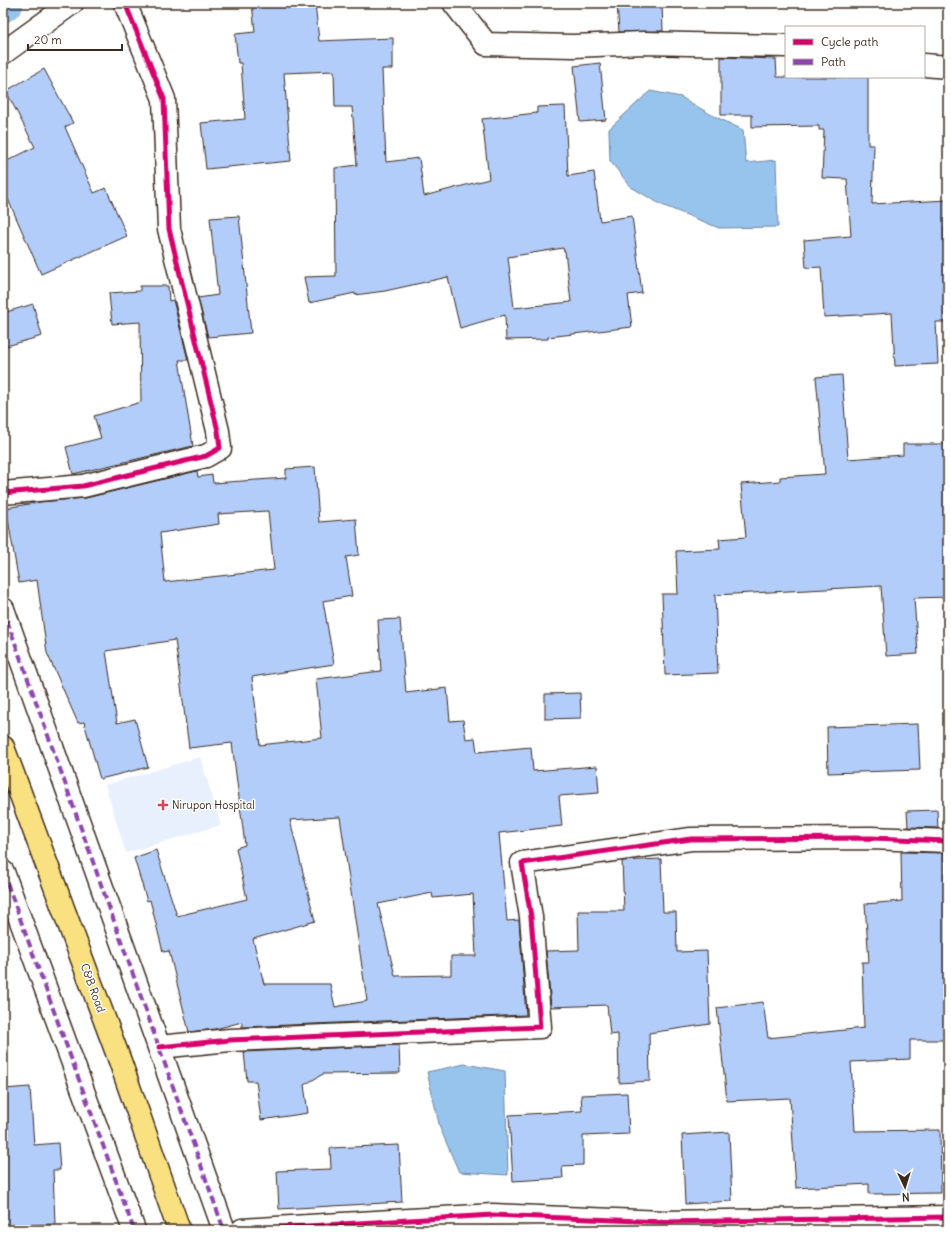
<svg xmlns="http://www.w3.org/2000/svg" width="951" height="1233" font-family="Delius,sans-serif">
  <style>
    .built { fill: #e8f0fe }
    .water { fill: #97c4ed; stroke: #72869a }
    .lines { fill: none; stroke-linecap: round; stroke-linejoin: round }
    .canal { stroke: #97c4ed; stroke-width: 33 }
    .building { fill: #b3cdfa; stroke: #3b2a1e; fill-rule: evenodd }
    .street-casing { stroke: #3b2a1e; stroke-width: 25 }
    .highway-casing { stroke: #3b2a1e; stroke-width: 25 }
    .street { stroke: #fff; stroke-width: 22 }
    .highway { stroke: #f9e181; stroke-width: 22 }
    .quiet { stroke: #8e44ad; stroke-width: 4; stroke-dasharray: 8 4; stroke-linecap: butt }
    .cycleway-casing { stroke: #fff; stroke-width: 8 }
    .cycleway { stroke: #d6006c; stroke-width: 5 }
    .poi-dot { fill: #d1495b; stroke: #fff; stroke-width: 1.5 }
    .labels { text-anchor: middle; stroke-width: 3; stroke-linejoin: round; paint-order: stroke }
    .poi-label { font-size: 11px; fill: #3b2a1e; stroke: #fff; text-anchor: start }
    .street-label { font-size: 11px; fill: #3b2a1e; stroke: #fff }
  </style>
  <rect width="100%" height="100%" fill="#fff"/>
  <filter id="ink" filterUnits="userSpaceOnUse"><feTurbulence type="fractalNoise" baseFrequency=".025" numOctaves="2"/><feDisplacementMap in="SourceGraphic" scale="8" xChannelSelector="R" yChannelSelector="G"/><feConvolveMatrix kernelMatrix="1 2 1 2 8 2 1 2 1" color-interpolation-filters="sRGB"/></filter>
  <g filter="url(#ink)">
    <path class="built" d="M200,757L221,825L126,853L105,785Z"/>
    <g class="water">
      <path d="M650,91L681,97L710,114L743,130L746,163L776,160L778,227L719,228L662,205L631,187L610,161L609,129Z"/>
      <path d="M465,1064L505,1071L508,1175L459,1172L440,1128L427,1072Z"/>
    </g>
    <g class="lines">
      <path class="canal" d="M3,6L7,3"/>
    </g>
    <g class="building">
      <path d="M252,3H315L319,41L393,38V69H382L386,162L419,158L424,196L489,179L482,119L537,113V107L565,106L568,176L594,172L600,221L632,216L642,293L628,295L632,327L548,337V339L506,340L505,315L460,328L448,277L385,291L355,295V293L309,303L304,277L336,276L335,168L357,165L352,107H335L334,71L284,73L291,161L206,169L201,123L245,119L241,63H238L235,34L255,32ZM563,248L564,251H565L571,302L514,308L508,257Z"/>
      <path d="M617,3H662L663,31L619,32Z"/>
      <path d="M721,57L776,59L777,77H868V145H874L872,204L948,200V228H944L946,322H936L938,364L895,366L892,313L824,317L821,267L806,268L804,240L851,236L847,179L822,178L824,130H819V126L752,127V115H721Z"/>
      <path d="M600,63L606,120L580,122L574,66Z"/>
      <path d="M44,69L73,123L65,127L94,193L106,188L127,236L41,274L3,188V163L35,147L6,91Z"/>
      <path d="M239,216L251,333L208,337L198,298L218,295L210,218Z"/>
      <path d="M140,286H168L169,301L173,300L188,360H179L193,446L73,474L66,447L101,438L94,416L141,402L140,322L112,324L109,293L140,291Z"/>
      <path d="M33,304L42,336L3,347V313Z"/>
      <path d="M842,375L848,459L903,455V444H948V597L914,598L918,654L886,656L881,586L715,595L718,673L665,675L662,594H678L676,551L720,549L719,539L746,537L741,484L780,481V477L825,474L816,377Z"/>
      <path d="M315,467L319,522L356,519L359,555L346,557L352,596L323,601L334,664L252,677L260,745L322,738L316,679L381,671L378,620L400,619L406,693L447,688L450,721L463,720L466,739L475,738L477,752L531,747L533,771L597,766L599,793L559,796L562,826L499,833L507,921L519,920L526,1015L242,1027V1022L215,1029L189,1032L169,951L163,952L150,900L147,901L134,858L156,850L177,916L247,899L236,848L245,845L232,743L189,748L175,640L106,651L117,723L135,719L148,767L100,779L84,722L78,723L47,653L37,580L19,583L6,508L40,502L86,498L197,471L198,477L212,475L213,483L286,478V469ZM268,511L274,570L165,582L160,533L219,524L218,514ZM340,817L367,1001L335,1007L330,984H264L253,939L315,921L290,820ZM432,893L433,898L473,894L476,956H451V975L395,976L378,904Z"/>
      <path d="M580,693L581,718L545,719V694Z"/>
      <path d="M918,724L920,770L828,773L827,727Z"/>
      <path d="M937,810L938,828L908,827L907,811Z"/>
      <path d="M901,852L944,853L946,909H948V1040H910V1059L851,1062L855,1131L940,1130L941,1193L869,1194V1184L796,1188L790,1098L727,1101L717,1008L763,1002L768,1038L864,1028L862,962H869L865,904L902,901Z"/>
      <path d="M661,859L663,912H676L677,952L707,951L710,1024L649,1033L650,1081L619,1083L618,1034L610,1035L607,1005L551,1007L546,951L579,950L578,911H624L622,861Z"/>
      <path d="M399,1045L400,1073L323,1074L304,1085L308,1113L261,1120L256,1081H247L244,1052Z"/>
      <path d="M30,1087L34,1145L58,1143L60,1170H53L55,1224L3,1226V1089Z"/>
      <path d="M627,1093L629,1134L583,1136V1165L562,1166L563,1178L513,1181L509,1115L582,1111L581,1095Z"/>
      <path d="M729,1132L732,1201L685,1204L682,1135Z"/>
      <path d="M399,1145L402,1202L279,1209L277,1171L331,1169L330,1148Z"/>
    </g>
    <g class="lines">
      <g class="street-casing">
        <g id="street">
          <path d="M454,3L486,44L574,46L643,43L786,46"/>
          <path d="M3,53L72,3"/>
          <path d="M924,65L948,67"/>
          <path d="M3,493L83,486L206,456L220,448L218,431L169,229L164,99L125,3"/>
          <path d="M3,609L224,1230"/>
          <path d="M3,872L134,1230"/>
          <path d="M159,1047L230,1040L540,1027L531,917L522,863L691,839L871,838L948,841"/>
          <path d="M242,1230L493,1215L664,1222L948,1217"/>
        </g>
      </g>
      <g class="highway-casing">
        <path id="highway" d="M3,747L120,1061L179,1230"/>
      </g>
      <use href="#street" class="street"/>
      <use href="#highway" class="highway"/>
      <g class="quiet">
        <path d="M3,609L224,1230"/>
        <path d="M3,872L134,1230"/>
      </g>
      <g class="cycleway-casing">
        <g id="cycleway">
          <path d="M3,493L83,486L206,456L220,448L218,431L169,229L164,99L125,3"/>
          <path d="M159,1047L230,1040L540,1027L531,917L522,863L691,839L871,838L948,841"/>
          <path d="M242,1230L493,1215L664,1222L948,1217"/>
        </g>
      </g>
      <use href="#cycleway" class="cycleway"/>
    </g>
  </g>
  <path class="poi-dot" d="M161 799h4v4h4v4h-4v4h-4v-4h-4v-4h4z"/>
  <g class="labels">
    <g class="poi-label">
      <text x="172" y="809">Nirupon Hospital</text>
    </g>
    <g class="street-label">
      <text transform="translate(93 988) rotate(70)" y="4">C&amp;B Road</text>
    </g>
  </g>
  <rect width="951" height="1233" fill="none" stroke="#fff" stroke-width="16"/>
  <rect x="8" y="8" width="935" height="1217" fill="none" stroke="#3b2a1e" stroke-width="1.5" filter="url(#ink)"/>
  <rect x="785" y="26" width="140" height="52" fill="#ffffff" stroke="#b1aaa5"/>
  <rect x="793" y="39" width="20" height="6" fill="#d6006c" stroke="#b1aaa5"/>
  <text x="821" y="46" font-size="12" fill="#3b2a1e">Cycle path</text>
  <rect x="793" y="59" width="20" height="6" fill="#8e44ad" stroke="#b1aaa5"/>
  <text x="821" y="66" font-size="12" fill="#3b2a1e">Path</text>
  <g transform="translate(905 1187) rotate(176)" stroke="#ffffff" stroke-width="3" paint-order="stroke">
  <path d="M0-3L7 15L0 10L-7 15Z" fill="#3b2a1e"/>
  <text y="-6" font-size="11" font-weight="bold" text-anchor="middle" fill="#3b2a1e">N</text>
  </g>
  <path d="M28 44v6h94v-6" fill="none" stroke="#3b2a1e" stroke-width="2"/>
  <text x="34" y="44" font-size="12" fill="#3b2a1e" stroke="#ffffff" stroke-width="3" paint-order="stroke">20 m</text>
</svg>
